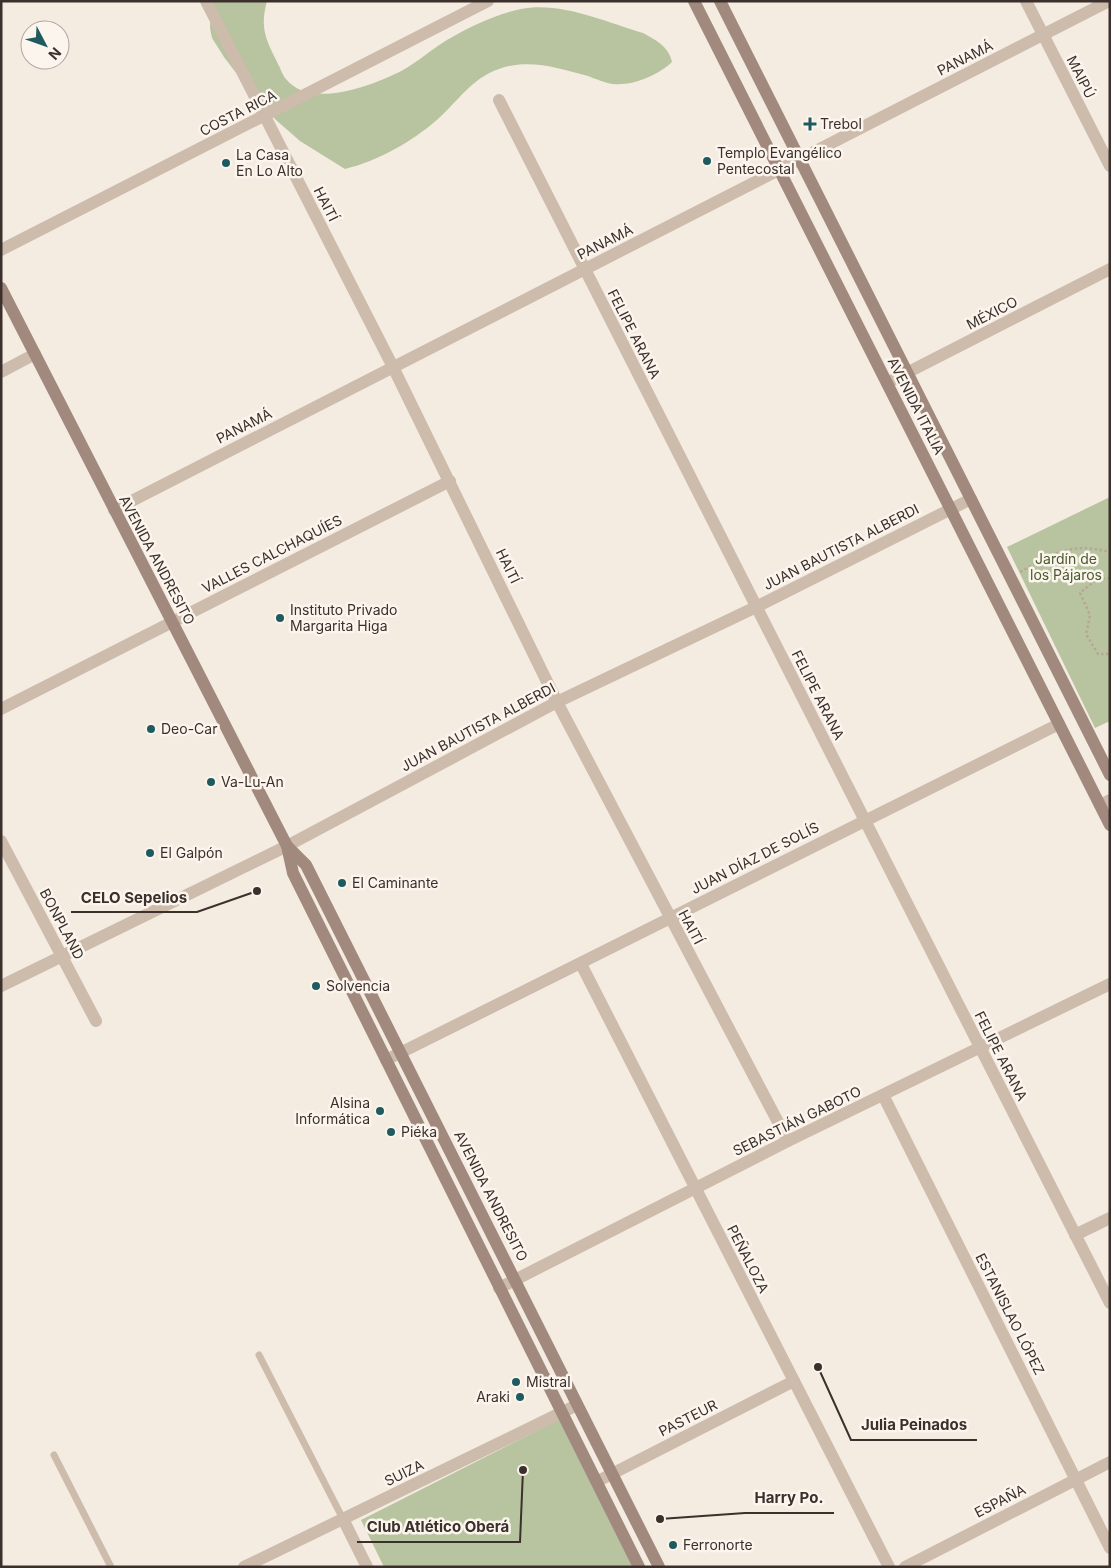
<svg xmlns="http://www.w3.org/2000/svg" width="1111" height="1568" font-family="Inter,sans-serif">
  <style>
    .green { fill: #b8c4a0 }
    .lines { fill: none; stroke-linecap: round; stroke-linejoin: round }
    .path { stroke: #b9a596; stroke-width: 2.5; stroke-dasharray: 2.5 2.5; stroke-linecap: butt }
    .service { stroke: #cdbbac; stroke-width: 7 }
    .minor { stroke: #cdbbac; stroke-width: 12 }
    .secondary { stroke: #a18a7d; stroke-width: 12 }
    .poi-dot { fill: #1f5a5e; stroke: #fbf5ee; stroke-width: 2 }
    .labels { text-anchor: middle; stroke-width: 5; stroke-linejoin: round; paint-order: stroke }
    .street-label { font-size: 14px; fill: #3b302b; stroke: #fbf5ee }
    .poi-label { font-size: 14px; fill: #3b302b; stroke: #fbf5ee; text-anchor: start }
    .park-label { font-size: 14px; fill: #4a5a2e; stroke: #fbf5ee }
    .leader { fill: none; stroke: #3b302b; stroke-width: 2 }
    .callout-dot { fill: #3b302b; stroke: #fbf5ee; stroke-width: 2 }
    .callout-label { font-size: 15px; text-anchor: middle; font-weight: bold; fill: #3b302b; stroke: #fbf5ee; stroke-width: 5; stroke-linejoin: round; paint-order: stroke }
  </style>
  <rect width="100%" height="100%" fill="#f4ebe1"/>
  <g class="green">
    <path d="M211,1H267C259,30 267,41 279,66C281,70 283,76 286,79C310,110 375,85 403,70C419,61 432,49 447,40C469,27 496,14 521,9C560,1 606,22 643,33C656,40 669,47 672,62C658,75 634,86 613,84C605,83 596,79 588,76C559,68 528,58 499,69C472,78 458,101 438,119C413,141 378,161 345,169L300,141L276,120L253,95L224,57L212,38L210,28Z"/>
    <path d="M1110,497V721L1095,728L1007,547Z"/>
    <path d="M560,1419L635,1567H384L361,1520Z"/>
  </g>
  <g class="lines">
    <g class="path">
      <path d="M1020,572C1055,553 1069,542 1110,552"/>
      <path d="M1110,578L1097,579L1080,593L1090,615L1086,634L1098,654H1110"/>
    </g>
    <g class="service">
      <path d="M259,1355L343,1519"/>
      <path d="M54,1455L111,1567"/>
    </g>
    <g class="minor">
      <path d="M206,1L393,367L557,702L788,1141"/>
      <path d="M1026,1L1110,166"/>
      <path d="M499,100L1110,1303"/>
      <path d="M1,250L488,1"/>
      <path d="M1,372L35,354"/>
      <path d="M887,383L1110,269"/>
      <path d="M114,510L1109,1"/>
      <path d="M1,709L450,481"/>
      <path d="M1100,805L1110,800"/>
      <path d="M1,841L96,1021"/>
      <path d="M581,964L889,1567"/>
      <path d="M1,986L287,846L557,702L756,607L971,499"/>
      <path d="M386,1060L1059,724"/>
      <path d="M883,1095L1110,1548"/>
      <path d="M1075,1235L1110,1218"/>
      <path d="M499,1288L788,1141L1110,984"/>
      <path d="M596,1482L794,1381"/>
      <path d="M343,1519L367,1567"/>
      <path d="M244,1567L577,1405"/>
      <path d="M905,1567L1110,1462"/>
    </g>
    <g class="secondary">
      <path d="M694,1L1110,825"/>
      <path d="M720,1L1110,775"/>
      <path d="M1,288L287,846L293,873L639,1567"/>
      <path d="M287,846L306,865L659,1567"/>
    </g>
  </g>
  <g class="poi-dot">
    <path d="M807.5 116.5h5v5h5v5h-5v5h-5v-5h-5v-5h5z"/>
    <circle cx="707" cy="161" r="5"/>
    <circle cx="226" cy="163" r="5"/>
    <circle cx="280" cy="618" r="5"/>
    <circle cx="151" cy="729" r="5"/>
    <circle cx="211" cy="782" r="5"/>
    <circle cx="150" cy="853" r="5"/>
    <circle cx="342" cy="883" r="5"/>
    <circle cx="316" cy="986" r="5"/>
    <circle cx="380" cy="1111" r="5"/>
    <circle cx="391" cy="1132" r="5"/>
    <circle cx="516" cy="1382" r="5"/>
    <circle cx="520" cy="1397" r="5"/>
    <circle cx="673" cy="1545" r="5"/>
  </g>
  <g class="labels">
    <g class="street-label">
      <text transform="translate(965 58) rotate(-27)" y="5">PANAMÁ</text>
      <text transform="translate(1081 77) rotate(63)" y="5">MAIPÚ</text>
      <text transform="translate(238 113) rotate(-27)" y="5">COSTA RICA</text>
      <text transform="translate(326 204) rotate(63)" y="5">HAITÍ</text>
      <text transform="translate(605 242) rotate(-27)" y="5">PANAMÁ</text>
      <text transform="translate(992 313) rotate(-27)" y="5">MÉXICO</text>
      <text transform="translate(634 334) rotate(63)" y="5">FELIPE ARANA</text>
      <text transform="translate(916 406) rotate(63)" y="5">AVENIDA ITALIA</text>
      <text transform="translate(244 426) rotate(-27)" y="5">PANAMÁ</text>
      <text transform="translate(841 547) rotate(-27)" y="5">JUAN BAUTISTA ALBERDI</text>
      <text transform="translate(272 554) rotate(-27)" y="5">VALLES CALCHAQUÍES</text>
      <text transform="translate(157 560) rotate(62)" y="5">AVENIDA ANDRESITO</text>
      <text transform="translate(508 566) rotate(64)" y="5">HAITÍ</text>
      <text transform="translate(818 695) rotate(63)" y="5">FELIPE ARANA</text>
      <text transform="translate(478 727) rotate(-28)" y="5">JUAN BAUTISTA ALBERDI</text>
      <text transform="translate(755 858) rotate(-27)" y="5">JUAN DÍAZ DE SOLÍS</text>
      <text transform="translate(62 924) rotate(62)" y="5">BONPLAND</text>
      <text transform="translate(691 927) rotate(62)" y="5">HAITÍ</text>
      <text transform="translate(1001 1056) rotate(63)" y="5">FELIPE ARANA</text>
      <text transform="translate(797 1121) rotate(-26)" y="5">SEBASTIÁN GABOTO</text>
      <text transform="translate(491 1196) rotate(63)" y="5">AVENIDA ANDRESITO</text>
      <text transform="translate(748 1259) rotate(63)" y="5">PEÑALOZA</text>
      <text transform="translate(1010 1314) rotate(63)" y="5">ESTANISLAO LÓPEZ</text>
      <text transform="translate(688 1418) rotate(-27)" y="5">PASTEUR</text>
      <text transform="translate(404 1473) rotate(-26)" y="5">SUIZA</text>
      <text transform="translate(1000 1501) rotate(-27)" y="5">ESPAÑA</text>
    </g>
    <g class="poi-label">
      <text x="820" y="129">Trebol</text>
      <text x="717" y="158">Templo Evangélico<tspan x="717" dy="16">Pentecostal</tspan></text>
      <text x="236" y="160">La Casa<tspan x="236" dy="16">En Lo Alto</tspan></text>
      <text x="290" y="615">Instituto Privado<tspan x="290" dy="16">Margarita Higa</tspan></text>
      <text x="161" y="734">Deo-Car</text>
      <text x="221" y="787">Va-Lu-An</text>
      <text x="160" y="858">El Galpón</text>
      <text x="352" y="888">El Caminante</text>
      <text x="326" y="991">Solvencia</text>
      <text x="370" y="1108" text-anchor="end">Alsina<tspan x="370" dy="16">Informática</tspan></text>
      <text x="401" y="1137">Piéka</text>
      <text x="526" y="1387">Mistral</text>
      <text x="510" y="1402" text-anchor="end">Araki</text>
      <text x="683" y="1550">Ferronorte</text>
    </g>
    <g class="park-label">
      <text x="1066" y="564">Jardín de<tspan x="1066" dy="16">los Pájaros</tspan></text>
    </g>
  </g>
  <path class="leader" d="M257 891L197 912H71M818 1367L851 1440H977M660 1519L745 1513H834M523 1470L520 1542H357"/>
  <g class="callout-dot">
    <circle cx="257" cy="891" r="5"/>
    <circle cx="818" cy="1367" r="5"/>
    <circle cx="660" cy="1519" r="5"/>
    <circle cx="523" cy="1470" r="5"/>
  </g>
  <g class="callout-label">
    <text x="134" y="903">CELO Sepelios</text>
    <text x="914" y="1430">Julia Peinados</text>
    <text x="789" y="1503">Harry Po.</text>
    <text x="438" y="1532">Club Atlético Oberá</text>
  </g>
  <rect width="1111" height="1568" fill="none" stroke="#3b302b" stroke-width="5"/>
  <g transform="translate(45 45) rotate(131)"><circle r="24" fill="#fbf5ee" stroke="#aea6a0"/>
  <path d="M0-4L9 19L0 12L-9 19Z" fill="#1f5a5e"/>
  <text y="-8" font-size="14" font-weight="bold" text-anchor="middle" fill="#3b302b">N</text>
  </g>
</svg>
